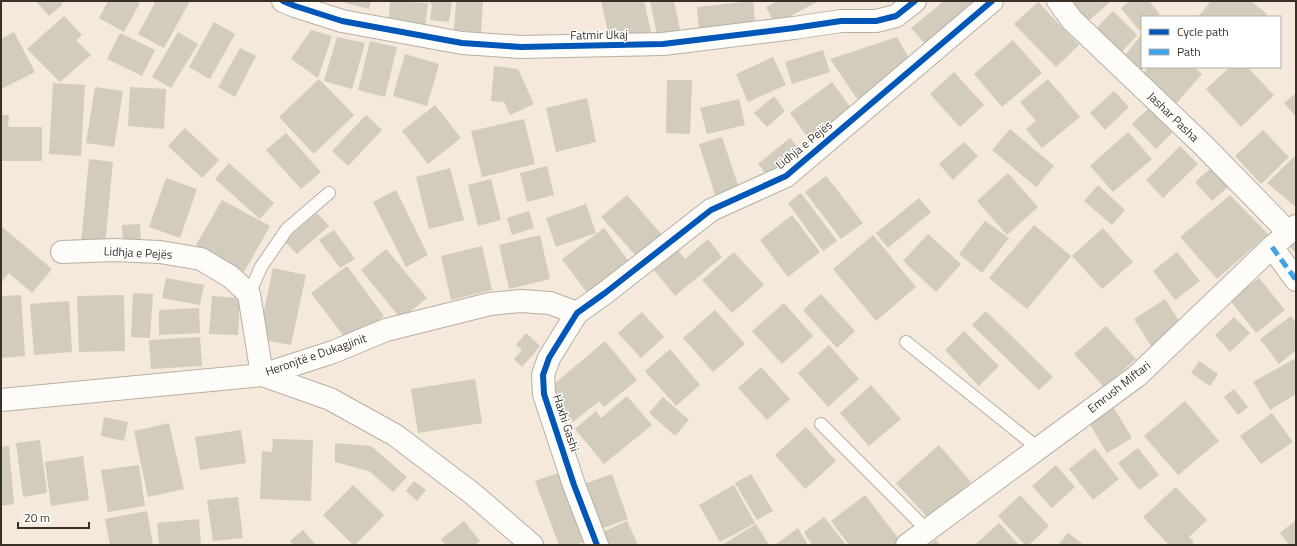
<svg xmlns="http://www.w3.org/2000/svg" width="1297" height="546" font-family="'Titillium Web',sans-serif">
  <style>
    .building { fill: #d1ccbb }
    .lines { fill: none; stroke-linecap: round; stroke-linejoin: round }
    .lane-casing { stroke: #b8afa4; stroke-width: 14 }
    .street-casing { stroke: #b8afa4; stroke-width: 24 }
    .lane { stroke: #fdfcf9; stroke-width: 12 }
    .street { stroke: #fdfcf9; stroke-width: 22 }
    .quiet { stroke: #3fa3eb; stroke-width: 5; stroke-dasharray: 10 5; stroke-linecap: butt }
    .cycleway-casing { stroke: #fff; stroke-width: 8 }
    .cycleway { stroke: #0057b8; stroke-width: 6 }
    .labels { text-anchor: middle; stroke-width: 3; stroke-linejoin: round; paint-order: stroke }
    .street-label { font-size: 12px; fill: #393127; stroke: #fff }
  </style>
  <rect width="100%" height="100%" fill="#f4e9da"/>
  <g class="building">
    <path d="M36,1H60L63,4L49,16Z"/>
    <path d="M108,1H136L140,3L124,32L99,18Z"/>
    <path d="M151,1H190L164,48L138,34L155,3Z"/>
    <path d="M339,1H371L369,9Z"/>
    <path d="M390,1L428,3L425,28L388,25Z"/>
    <path d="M429,1H452L449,22L430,20L432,5Z"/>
    <path d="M456,1H483L481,32L454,30Z"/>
    <path d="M601,1H644L651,32L610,41Z"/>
    <path d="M650,1H674L681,34L658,39Z"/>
    <path d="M753,1L756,26L699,31L697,7Z"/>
    <path d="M778,1H819L775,24L766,7Z"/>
    <path d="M944,1H981L927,46L911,28Z"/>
    <path d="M1065,1H1111L1085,24Z"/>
    <path d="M1130,1H1149L1160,14L1155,17H1142V28L1139,30L1121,8Z"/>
    <path d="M1211,1H1251L1267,14L1265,17H1198Z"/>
    <path d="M1038,2L1079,45L1056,67L1014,24Z"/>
    <path d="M1113,11L1137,35L1120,54L1095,30Z"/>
    <path d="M64,16L82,35L76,40L91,55L60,82L27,49Z"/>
    <path d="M214,22L235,34L210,79L189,67Z"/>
    <path d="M311,30L332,36L318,78L291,59Z"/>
    <path d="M14,32L35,72L1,89V39Z"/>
    <path d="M178,32L198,44L171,88L152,77Z"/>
    <path d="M120,33L155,50L142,76L107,59Z"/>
    <path d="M1142,34V67H1144L1140,72L1123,58Z"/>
    <path d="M337,37L365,43L352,89L324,81Z"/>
    <path d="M897,37L910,60L860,103L830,59Z"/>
    <path d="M1013,40L1042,73L1002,107L974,74Z"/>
    <path d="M370,41L397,47L385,97L358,90Z"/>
    <path d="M240,48L256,56L235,97L218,87Z"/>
    <path d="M823,50L830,72L792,84L785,62Z"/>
    <path d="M405,54L439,64L427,106L393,96Z"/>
    <path d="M773,57L786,85L748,102L736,74Z"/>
    <path d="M494,66L518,69L534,104L510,115L504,102L491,101Z"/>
    <path d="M1149,67H1194L1202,74L1172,108L1139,78Z"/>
    <path d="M1230,67H1247L1274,95L1241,127L1206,89Z"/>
    <path d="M954,72L984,105L960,127L930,94Z"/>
    <path d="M319,79L354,115L314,154L279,117Z"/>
    <path d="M1048,79L1080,117L1042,148L1026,129L1036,121L1020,102Z"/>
    <path d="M667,80H692L690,134L666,133Z"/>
    <path d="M832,82L851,108L809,139L790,113Z"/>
    <path d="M53,83L85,85L81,156L49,154Z"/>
    <path d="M95,87L123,91L114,147L86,143Z"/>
    <path d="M130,87L166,89L164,129L128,126Z"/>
    <path d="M1114,91L1129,107L1105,130L1090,113Z"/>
    <path d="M1296,93V117L1284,103Z"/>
    <path d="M774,96L785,111L767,127L754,113Z"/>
    <path d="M587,98L596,142L556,152L546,108Z"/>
    <path d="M739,99L745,125L707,134L700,108Z"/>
    <path d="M435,105L461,138L428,164L402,131Z"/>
    <path d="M1149,108L1172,133L1156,149L1132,124Z"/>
    <path d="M1,115H9L8,127H42V161H1Z"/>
    <path d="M366,115L382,130L348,166L332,151Z"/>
    <path d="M524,119L535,164L482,177L471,131Z"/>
    <path d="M185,128L219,160L202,178L168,146Z"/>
    <path d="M1010,129L1054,166L1036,187L992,150Z"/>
    <path d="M1263,130L1289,157L1261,184L1235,156Z"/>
    <path d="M1128,132L1152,159L1113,192L1090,166Z"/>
    <path d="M286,133L321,172L301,189L266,150Z"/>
    <path d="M722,137L739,188L715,195L699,144Z"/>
    <path d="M790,138L801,151L768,177L758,164Z"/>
    <path d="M964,142L978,156L953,180L939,164Z"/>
    <path d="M1180,146L1198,164L1163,198L1146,180Z"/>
    <path d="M1296,155V207L1267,183Z"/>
    <path d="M89,159L113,162L105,245L81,243Z"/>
    <path d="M229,163L274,203L260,219L215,179Z"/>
    <path d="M547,166L554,195L527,202L520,173Z"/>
    <path d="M1212,167L1229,186L1212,201L1195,182Z"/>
    <path d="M450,168L464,220L429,229L416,177Z"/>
    <path d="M1008,173L1038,207L1007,235L977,201Z"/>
    <path d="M826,176L863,223L841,239L805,192Z"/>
    <path d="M166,178L197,189L180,238L149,227Z"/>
    <path d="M491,179L501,220L478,226L468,185Z"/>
    <path d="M1098,185L1125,210L1112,225L1084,201Z"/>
    <path d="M396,190L428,255L406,267L373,202Z"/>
    <path d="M801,193L837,241L823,251L788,203Z"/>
    <path d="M627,195L663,236L638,258L601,217Z"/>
    <path d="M1230,195L1268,234L1217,279L1180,237Z"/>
    <path d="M919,198L931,212L888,248L876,233Z"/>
    <path d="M222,200L270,226L244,272L196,245Z"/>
    <path d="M586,204L596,233L556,247L546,218Z"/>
    <path d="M529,211L534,228L512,235L507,218Z"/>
    <path d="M317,213L329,226L297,254L284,241Z"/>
    <path d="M792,215L820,252L788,277L760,240Z"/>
    <path d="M985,221L1009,238L982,273L959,254Z"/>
    <path d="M140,224L141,242L123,243L122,225Z"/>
    <path d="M1034,225L1071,256L1027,309L989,278Z"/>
    <path d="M1,226L52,269L32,293L9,273L1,283Z"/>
    <path d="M604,228L630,263L588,294L562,259Z"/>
    <path d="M1103,228L1133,262L1102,289L1072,256Z"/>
    <path d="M334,230L355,259L340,268L319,240Z"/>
    <path d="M928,234L961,264L936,292L903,261Z"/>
    <path d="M540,235L550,279L509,289L499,245Z"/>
    <path d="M873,235L916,287L876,321L833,269Z"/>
    <path d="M708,239L722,257L675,296L654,270L678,250L685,259Z"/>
    <path d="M1296,239V253L1289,246Z"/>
    <path d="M482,246L492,290L451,300L441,256Z"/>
    <path d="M386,249L427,298L401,319L361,270Z"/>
    <path d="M734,252L764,285L732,313L702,280Z"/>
    <path d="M1177,252L1200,281L1175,300L1153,271Z"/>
    <path d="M347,266L384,316L349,343L311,293Z"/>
    <path d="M273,268L306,275L291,345L258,339Z"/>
    <path d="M166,278L204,285L200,305L162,298Z"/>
    <path d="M1259,278L1285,310L1256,333L1230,300Z"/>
    <path d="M133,293L153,294L150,338L131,337Z"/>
    <path d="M821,294L855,331L837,348L803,310Z"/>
    <path d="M21,295L25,356L1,358V296Z"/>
    <path d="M124,295L125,351L79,352L77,296Z"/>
    <path d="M212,296L240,298L238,335L209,334Z"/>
    <path d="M1165,299L1182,326L1151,346L1134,319Z"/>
    <path d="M69,301L72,352L34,355L30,304Z"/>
    <path d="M784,303L813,336L782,364L752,331Z"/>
    <path d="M199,308L200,333L159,335V310Z"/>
    <path d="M715,310L745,344L713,372L683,338Z"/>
    <path d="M986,311L1053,377L1039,390L972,325Z"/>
    <path d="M642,312L664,337L641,358L618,333Z"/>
    <path d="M1291,316L1296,323V350L1279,364L1260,339Z"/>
    <path d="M1234,317L1250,333L1230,352L1215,335Z"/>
    <path d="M1106,326L1136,359L1104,387L1074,354Z"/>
    <path d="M964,331L999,366L979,386L945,350Z"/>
    <path d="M526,333L540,346L522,367L514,359L522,350L516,345Z"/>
    <path d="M200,337L202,366L151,369L149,340Z"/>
    <path d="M605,341L637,380L604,407L599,401L573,422L547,390Z"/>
    <path d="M829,345L859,379L828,407L798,373Z"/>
    <path d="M670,349L700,385L676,406L645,371Z"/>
    <path d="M1294,359L1296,363V394L1270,410L1253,382Z"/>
    <path d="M1199,361L1218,374L1210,386L1191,373Z"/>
    <path d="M761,367L790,399L767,420L738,388Z"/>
    <path d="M475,379L482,423L418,433L411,389Z"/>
    <path d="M871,385L901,419L869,446L840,413Z"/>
    <path d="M1234,389L1248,407L1238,415L1224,397Z"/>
    <path d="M627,396L652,425L604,464L575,429L596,411L601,418Z"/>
    <path d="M663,397L689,420L675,436L649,413Z"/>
    <path d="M1185,401L1219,441L1178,475L1144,436Z"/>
    <path d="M1114,408L1132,438L1107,453L1089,423Z"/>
    <path d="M1272,413L1293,442L1261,464L1240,436Z"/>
    <path d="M104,417L128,422L124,441L101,436Z"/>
    <path d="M169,423L184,489L148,497L134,431Z"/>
    <path d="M806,427L836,461L805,489L775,455Z"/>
    <path d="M241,430L246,463L200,470L195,437Z"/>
    <path d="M273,439L313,440L311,501L260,499L262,451L272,452Z"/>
    <path d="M40,440L47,493L23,497L16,443Z"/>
    <path d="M335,443L371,446L407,477L393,492L369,471L335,462Z"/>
    <path d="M939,445L971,482L929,519L896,483Z"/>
    <path d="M9,446L14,504L1,506V447Z"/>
    <path d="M1095,448L1119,479L1093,500L1069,469Z"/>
    <path d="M1138,448L1159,475L1139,490L1118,463Z"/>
    <path d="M83,456L89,500L51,506L45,462Z"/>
    <path d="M139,465L145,506L108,512L101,470Z"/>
    <path d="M1056,465L1075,487L1052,508L1032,486Z"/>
    <path d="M564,471L589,541L574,545H559L535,481Z"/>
    <path d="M612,474L628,519L598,530L581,485Z"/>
    <path d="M751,474L773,511L757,520L735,483Z"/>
    <path d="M414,481L426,490L417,501L406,491Z"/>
    <path d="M353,485L384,515L355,545H353L323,515Z"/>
    <path d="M734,485L755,523L720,542L699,505Z"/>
    <path d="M1176,487L1207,520L1189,537L1194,542L1191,545H1169L1143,517Z"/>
    <path d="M865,495L901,542L897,545H849L831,521Z"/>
    <path d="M1020,495L1049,526L1029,545H1025L998,516Z"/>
    <path d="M238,497L243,538L213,541L207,500Z"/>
    <path d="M147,511L153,545H110L105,519Z"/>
    <path d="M824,517L846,545H812L804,532Z"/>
    <path d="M199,519L201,545H159L157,523Z"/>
    <path d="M1296,520V545H1289L1280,533Z"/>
    <path d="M464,521L480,541L475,545H446L441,539Z"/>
    <path d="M627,521L638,545H606L601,533Z"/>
    <path d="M999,523L1019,545H975Z"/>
    <path d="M756,524L769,545H722Z"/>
    <path d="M798,528L808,545H775Z"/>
    <path d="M303,530L315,544L314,545H293L290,541Z"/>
    <path d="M1068,533L1084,545H1058Z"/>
    <path d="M936,540L940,545H928Z"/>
  </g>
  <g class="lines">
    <g class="lane-casing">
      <g id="lane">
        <path d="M249,294L261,267L287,229L329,193"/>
        <path d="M906,342L1038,448"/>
        <path d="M821,424L927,530"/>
      </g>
    </g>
    <g class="street-casing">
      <g id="street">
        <path d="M283,1L295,6L342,21L462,43L521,47L663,44L794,28L841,21H876L896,16L915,1"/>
        <path d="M1058,1L1072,20L1202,144L1289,233"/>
        <path d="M1272,247L1296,280"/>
        <path d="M62,252L114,250L160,252L201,259L231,277L249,294L262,375L330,399L395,435L473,494L532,545"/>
        <path d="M1,400L262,375L333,352L386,330L490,304L521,301L550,303L577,313"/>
        <path d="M597,545L574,485L544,394L543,375L549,358L577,313L605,293L711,210L786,176L992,1"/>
        <path d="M907,545L1137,376L1272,247L1296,226"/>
      </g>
    </g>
    <use href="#lane" class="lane"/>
    <use href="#street" class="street"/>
    <path class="quiet" d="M1272,247L1296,280"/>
    <g class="cycleway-casing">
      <g id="cycleway">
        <path d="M283,1L295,6L342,21L462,43L521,47L663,44L794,28L841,21H876L896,16L915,1"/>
        <path d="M597,545L574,485L544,394L543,375L549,358L577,313L605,293L711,210L786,176L992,1"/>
      </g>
    </g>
    <use href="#cycleway" class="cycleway"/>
  </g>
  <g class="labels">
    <g class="street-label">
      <text transform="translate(599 35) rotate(-1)" y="4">Fatmir Ukaj</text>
      <text transform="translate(1173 117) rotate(44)" y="4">Jashar Pasha</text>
      <text transform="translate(804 145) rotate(-39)" y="4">Lidhja e Pejës</text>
      <text transform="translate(138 253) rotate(3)" y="4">Lidhja e Pejës</text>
      <text transform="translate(316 355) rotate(-19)" y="4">Heronjtë e Dukagjinit</text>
      <text transform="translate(1119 387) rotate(-38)" y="4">Emrush Miftari</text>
      <text transform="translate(566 423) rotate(72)" y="4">Haxhi Gashi</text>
    </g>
  </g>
  <rect width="1297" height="546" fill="none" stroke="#393127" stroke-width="4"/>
  <rect x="1141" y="16" width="140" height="52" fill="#ffffff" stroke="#b0ada9"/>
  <rect x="1149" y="29" width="20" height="6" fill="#0057b8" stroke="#b0ada9"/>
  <text x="1177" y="36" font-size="12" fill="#393127">Cycle path</text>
  <rect x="1149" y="49" width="20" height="6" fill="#3fa3eb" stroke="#b0ada9"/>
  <text x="1177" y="56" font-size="12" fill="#393127">Path</text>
  <path d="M18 522v6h71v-6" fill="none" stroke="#393127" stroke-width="2"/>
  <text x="24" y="522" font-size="12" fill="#393127" stroke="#ffffff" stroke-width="3" paint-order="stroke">20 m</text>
</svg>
